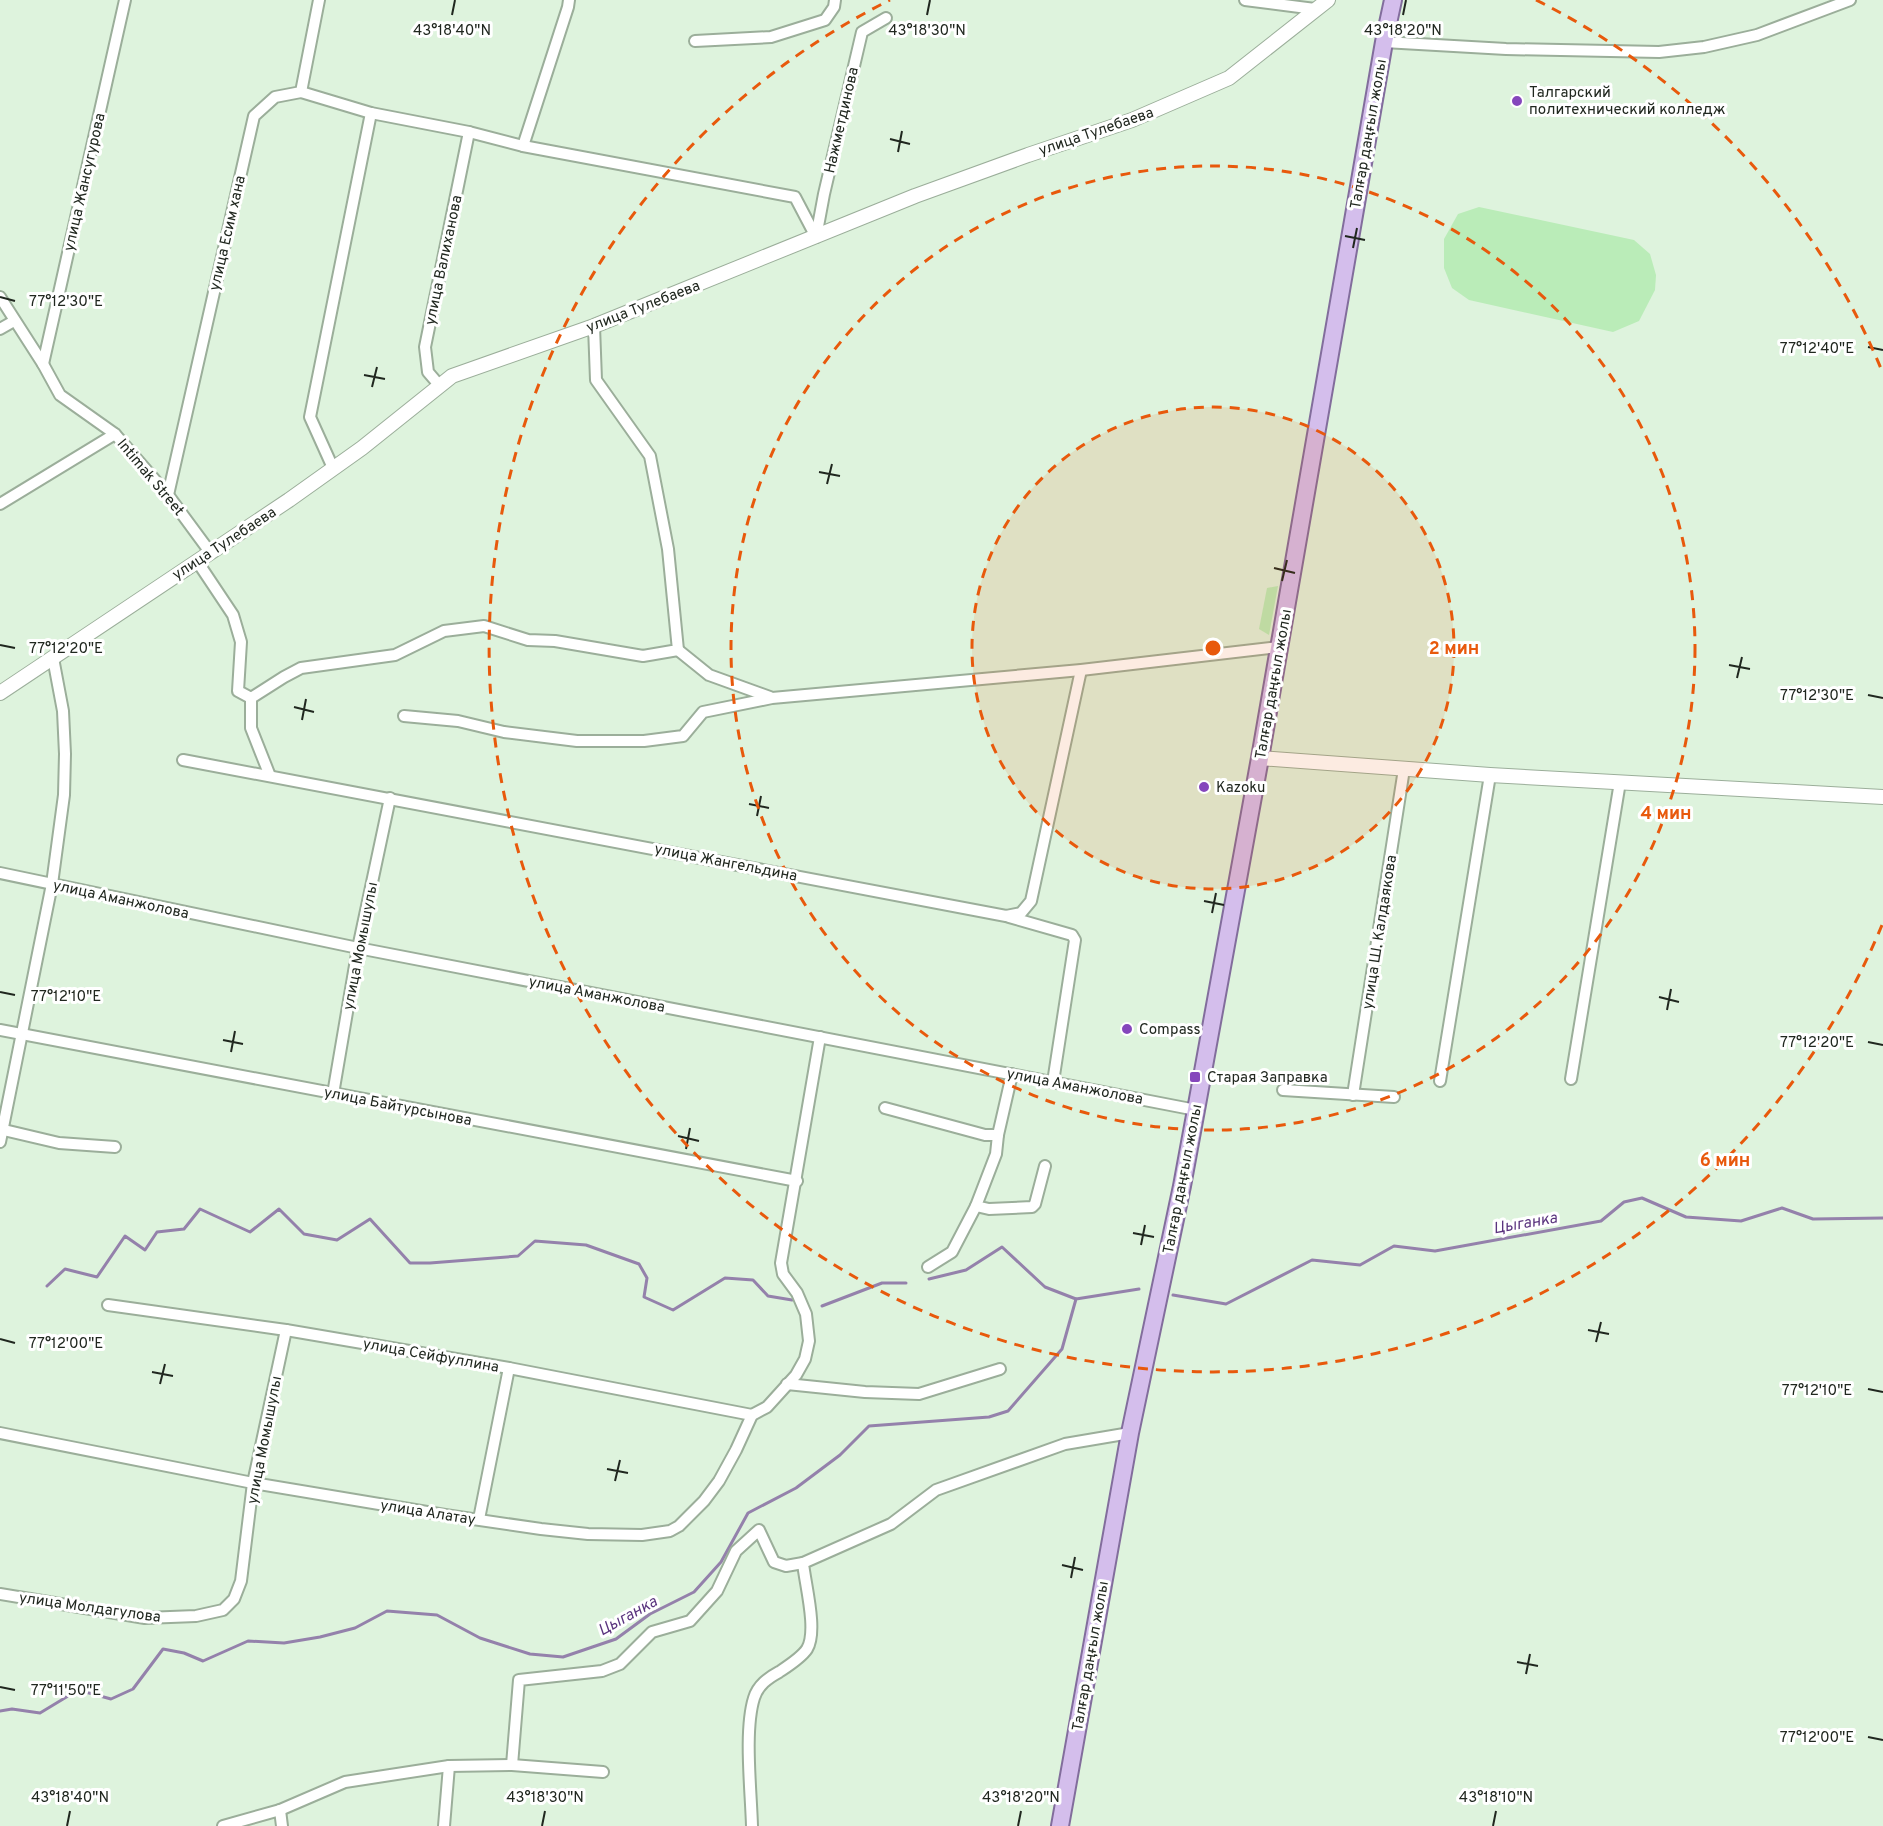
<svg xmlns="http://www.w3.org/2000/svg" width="1883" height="1826" font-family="Overpass,sans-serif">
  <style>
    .grass { fill: #baecb8 }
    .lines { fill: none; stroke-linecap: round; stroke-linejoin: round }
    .stream { stroke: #9481ab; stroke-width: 3 }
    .minor-casing { stroke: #9bae9a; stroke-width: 14 }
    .tertiary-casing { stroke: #9bae9a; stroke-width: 16 }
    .primary-casing { stroke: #826d9c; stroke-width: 20 }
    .minor { stroke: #fff; stroke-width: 10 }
    .tertiary { stroke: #fff; stroke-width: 14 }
    .primary { stroke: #d4beec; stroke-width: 16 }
    .ticks { fill: none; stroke: #20271f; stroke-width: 2 }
    .ring { fill: none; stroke: #e8590c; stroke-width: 3; stroke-dasharray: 10 8 }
    .poi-dot { fill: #8546bc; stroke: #fff; stroke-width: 2 }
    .labels { text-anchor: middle; stroke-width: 6; stroke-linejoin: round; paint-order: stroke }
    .poi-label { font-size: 15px; fill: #20271f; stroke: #fff; text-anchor: start }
    .street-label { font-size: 15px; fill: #20271f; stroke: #fff }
    .water-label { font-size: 16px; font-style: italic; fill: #5a347e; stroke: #fff }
    .ticks-label { font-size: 15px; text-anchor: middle; fill: #20271f; stroke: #fff; stroke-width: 6; stroke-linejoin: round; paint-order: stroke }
    .centre { fill: #e8590c; stroke: #fff; stroke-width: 3 }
    .ring-label { font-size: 18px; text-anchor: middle; font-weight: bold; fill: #e8590c; stroke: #fff; stroke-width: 6; stroke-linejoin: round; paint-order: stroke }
  </style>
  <rect width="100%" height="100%" fill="#def3dd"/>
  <g class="grass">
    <path d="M1479,207L1634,240L1650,254L1656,275L1655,290L1639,321L1613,332L1469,300L1452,288L1444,268V239L1458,214Z"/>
    <path d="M1278,586L1269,635L1259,629L1267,588Z"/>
  </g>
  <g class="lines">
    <g class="stream">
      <path d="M929,1279L966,1270L1002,1247L1045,1287L1076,1299"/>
      <path d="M47,1286L65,1269L97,1277L125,1236L145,1250L157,1232L184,1229L200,1209L250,1232L279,1209L304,1234L337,1240L370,1219L410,1263H430L518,1256L535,1241L586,1245L639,1264L647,1278L644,1297L673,1310L725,1278L753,1280L768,1296L792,1300"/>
      <path d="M1173,1295L1226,1304L1312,1260L1360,1265L1394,1246L1435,1251L1601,1221L1624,1202L1642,1198L1686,1217L1741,1221L1782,1208L1813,1219L1883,1218"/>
      <path d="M822,1306L882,1283H906"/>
      <path d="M0,1711L12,1709L40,1713L78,1690L111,1699L133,1689L163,1649L184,1653L203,1661L248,1641L284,1643L320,1637L355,1628L387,1611L437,1615L480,1638L530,1654L563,1657L616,1639L650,1614L694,1592L721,1562L748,1513L796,1488L840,1455L869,1426L989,1417L1008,1411L1062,1349L1076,1299L1139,1289"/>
    </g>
    <g class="minor-casing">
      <g id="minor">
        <path d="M1245,0L1315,9"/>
        <path d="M695,41L771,37L825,20L834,7L835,0"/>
        <path d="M1384,42L1506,49L1659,52L1704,47L1757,35L1850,0"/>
        <path d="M301,92L371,113L469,132L523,146L795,197L816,237"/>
        <path d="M523,146L568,7L569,0"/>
        <path d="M816,237L824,194L862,32L886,18"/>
        <path d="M0,297L43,364L60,395L115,434L168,495L210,552"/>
        <path d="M0,329L14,321"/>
        <path d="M43,364L125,0"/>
        <path d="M440,386L428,372L425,347L469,132"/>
        <path d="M333,468L310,417L371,113"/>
        <path d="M168,495L254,116L275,97L301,92L319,0"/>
        <path d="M0,504L115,434"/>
        <path d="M197,561L233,615L241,642L238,691L251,698L284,677L301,668L395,655L444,631L484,626L528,640L555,641L643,656L678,650L668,549L650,456L596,380L594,326"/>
        <path d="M678,650L709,675L770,697"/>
        <path d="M251,698V728L270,776"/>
        <path d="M404,716L458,721L504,732L577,741H644L683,736L703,712L772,698L1081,670L1279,647"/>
        <path d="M183,760L1006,916L1021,913L1031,901L1081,670"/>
        <path d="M0,873L358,948L1196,1110"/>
        <path d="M1009,917L1072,935L1075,940L1053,1082"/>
        <path d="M0,1030L797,1181"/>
        <path d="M1571,1079L1620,782"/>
        <path d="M1440,1081L1490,775"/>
        <path d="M1283,1090L1394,1097"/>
        <path d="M333,1094L358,948L390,798"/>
        <path d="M1353,1095L1404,769"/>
        <path d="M885,1108L985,1135H998L1012,1074"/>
        <path d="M0,1129L59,1143L115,1147"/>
        <path d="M998,1135L996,1154L976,1206L989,1209L1032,1207L1035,1204L1045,1166"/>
        <path d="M0,1142L52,884L64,795L65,754L63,711L53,658"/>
        <path d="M928,1267L952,1252L976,1206"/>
        <path d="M108,1305L286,1330L509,1368L752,1415"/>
        <path d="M787,1384L865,1392L919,1394L1000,1369"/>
        <path d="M0,1433L253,1483L445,1515L541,1529L588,1534L642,1535L670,1531L679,1526L704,1501L719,1481L736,1450L752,1415L767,1407L796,1375L805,1359L809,1341L806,1314L797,1293L783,1274L781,1263L820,1037"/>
        <path d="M479,1519L509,1368"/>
        <path d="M0,1594L145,1618L196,1616L223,1610L234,1599L241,1581L253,1483L286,1330"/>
        <path d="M512,1765L519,1680L602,1671L620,1664L652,1632L690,1621L717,1591L736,1551L759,1530L774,1562L786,1566L803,1563"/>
        <path d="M280,1810L282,1826"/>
        <path d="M223,1826L280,1810L345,1782L449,1766L512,1765L603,1772"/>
        <path d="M444,1826L449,1766"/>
        <path d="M752,1826C751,1790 744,1730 754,1698C758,1685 768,1678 779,1672C788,1666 801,1658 807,1649C818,1631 805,1584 803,1563L891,1524L936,1490L1065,1444L1130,1433"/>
      </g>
    </g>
    <g class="tertiary-casing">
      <g id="tertiary">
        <path d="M0,693L289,500L362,448L452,376L594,326L915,196L1028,155L1132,120L1229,78L1328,0"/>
        <path d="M1260,758L1490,775L1883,797"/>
      </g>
    </g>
    <g class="primary-casing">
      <path id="primary" d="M1060,1826L1130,1433L1182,1186L1196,1110L1260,758L1384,42L1393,0"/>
    </g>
    <use href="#minor" class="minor"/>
    <use href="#tertiary" class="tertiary"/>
    <use href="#primary" class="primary"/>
  </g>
  <path class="ticks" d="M452,15L455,0M927,15L930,0M1403,15L1406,0M890,139L910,144M898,152L902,131M1345,236L1365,240M1353,248L1357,228M0,297L15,301M1868,347L1883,350M364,375L385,379M372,387L377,367M819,472L840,476M827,484L832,464M1274,568L1295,573M1282,581L1287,560M0,645L15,648M1729,665L1750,669M1737,678L1742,657M1868,695L1883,698M294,707L314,712M302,720L306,699M749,804L769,808M757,816L761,796M1204,901L1224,905M1212,913L1216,893M0,992L15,995M1659,997L1679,1002M1667,1010L1671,989M223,1040L243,1044M1868,1042L1883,1045M231,1052L235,1031M678,1136L699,1141M686,1149L690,1128M1133,1233L1154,1237M1141,1245L1145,1225M1588,1330L1609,1334M0,1339L15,1343M1596,1342L1601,1322M152,1372L173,1376M160,1384L165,1364M1868,1389L1883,1392M607,1469L628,1473M615,1481L620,1460M1062,1565L1083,1570M1071,1578L1075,1557M1517,1662L1538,1666M1526,1674L1530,1654M0,1687L15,1690M1868,1737L1883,1740M67,1826L70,1811M542,1826L545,1811M1018,1826L1021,1811M1493,1826L1496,1811"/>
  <circle cx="1213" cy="648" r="241" fill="#e8590c" fill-opacity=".12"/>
  <g class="ring">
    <circle cx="1213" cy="648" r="241"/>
    <circle cx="1213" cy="648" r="482"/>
    <path d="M1882 925A724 724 0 1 1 890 0M1536 0A724 724 0 0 1 1882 371"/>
  </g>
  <g class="poi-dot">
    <circle cx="1517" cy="101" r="6"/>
    <circle cx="1204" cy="787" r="6"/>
    <circle cx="1127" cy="1029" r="6"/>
    <rect x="1189" y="1071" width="12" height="12" rx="3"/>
  </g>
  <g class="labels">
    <g class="poi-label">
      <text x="1529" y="97">Талгарский<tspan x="1529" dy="17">политехнический колледж</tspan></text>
      <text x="1216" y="792">Kazoku</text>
      <text x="1139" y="1034">Compass</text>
      <text x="1207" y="1082">Старая Заправка</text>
    </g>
    <g class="street-label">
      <text transform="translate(841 120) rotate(-77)" y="5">Нажметдинова</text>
      <text transform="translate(1096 131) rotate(-19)" y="5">улица Тулебаева</text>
      <text transform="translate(1368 134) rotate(-80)" y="5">Талғар даңғыл жолы</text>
      <text transform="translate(84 182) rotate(-77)" y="5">улица Жансугурова</text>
      <text transform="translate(227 233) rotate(-77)" y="5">улица Есим хана</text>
      <text transform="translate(443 260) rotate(-78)" y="5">улица Валиханова</text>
      <text transform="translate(643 306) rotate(-21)" y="5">улица Тулебаева</text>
      <text transform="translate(151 477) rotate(50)" y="5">Intimak Street</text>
      <text transform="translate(224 543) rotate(-33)" y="5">улица Тулебаева</text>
      <text transform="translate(1273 684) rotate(-80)" y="5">Талғар даңғыл жолы</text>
      <text transform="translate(726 862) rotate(11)" y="5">улица Жангельдина</text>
      <text transform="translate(121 899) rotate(12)" y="5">улица Аманжолова</text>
      <text transform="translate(1379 932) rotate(-81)" y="5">улица Ш. Калдаякова</text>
      <text transform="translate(360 946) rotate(-79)" y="5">улица Момышулы</text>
      <text transform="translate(597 994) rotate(11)" y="5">улица Аманжолова</text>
      <text transform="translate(1075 1086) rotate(11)" y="5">улица Аманжолова</text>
      <text transform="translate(398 1106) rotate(11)" y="5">улица Байтурсынова</text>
      <text transform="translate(1182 1179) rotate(-79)" y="5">Талғар даңғыл жолы</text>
      <text transform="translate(431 1355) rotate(10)" y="5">улица Сейфуллина</text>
      <text transform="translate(264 1440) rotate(-79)" y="5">улица Момышулы</text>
      <text transform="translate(428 1512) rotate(9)" y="5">улица Алатау</text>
      <text transform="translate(90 1607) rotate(8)" y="5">улица Молдагулова</text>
      <text transform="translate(1090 1656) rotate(-80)" y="5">Талғар даңғыл жолы</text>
    </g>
    <g class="water-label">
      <text transform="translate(1525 1222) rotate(-10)" y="6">Цыганка</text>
      <text transform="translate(627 1615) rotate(-29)" y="6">Цыганка</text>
    </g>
  </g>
  <g class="ticks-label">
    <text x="452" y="35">43°18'40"N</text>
    <text x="927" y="35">43°18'30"N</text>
    <text x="1403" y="35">43°18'20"N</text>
    <text x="66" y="306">77°12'30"E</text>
    <text x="1817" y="353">77°12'40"E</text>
    <text x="66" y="653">77°12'20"E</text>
    <text x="1817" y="700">77°12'30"E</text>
    <text x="66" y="1001">77°12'10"E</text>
    <text x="1817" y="1047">77°12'20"E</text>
    <text x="66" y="1348">77°12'00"E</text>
    <text x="1817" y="1395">77°12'10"E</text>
    <text x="66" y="1695">77°11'50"E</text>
    <text x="1817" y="1742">77°12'00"E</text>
    <text x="70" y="1802">43°18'40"N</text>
    <text x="545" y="1802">43°18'30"N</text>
    <text x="1021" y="1802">43°18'20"N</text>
    <text x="1496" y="1802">43°18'10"N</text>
  </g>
  <circle cx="1213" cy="648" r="9" class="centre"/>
  <g class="ring-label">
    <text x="1454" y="654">2 мин</text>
    <text x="1666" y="819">4 мин</text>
    <text x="1725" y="1166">6 мин</text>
  </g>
</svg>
